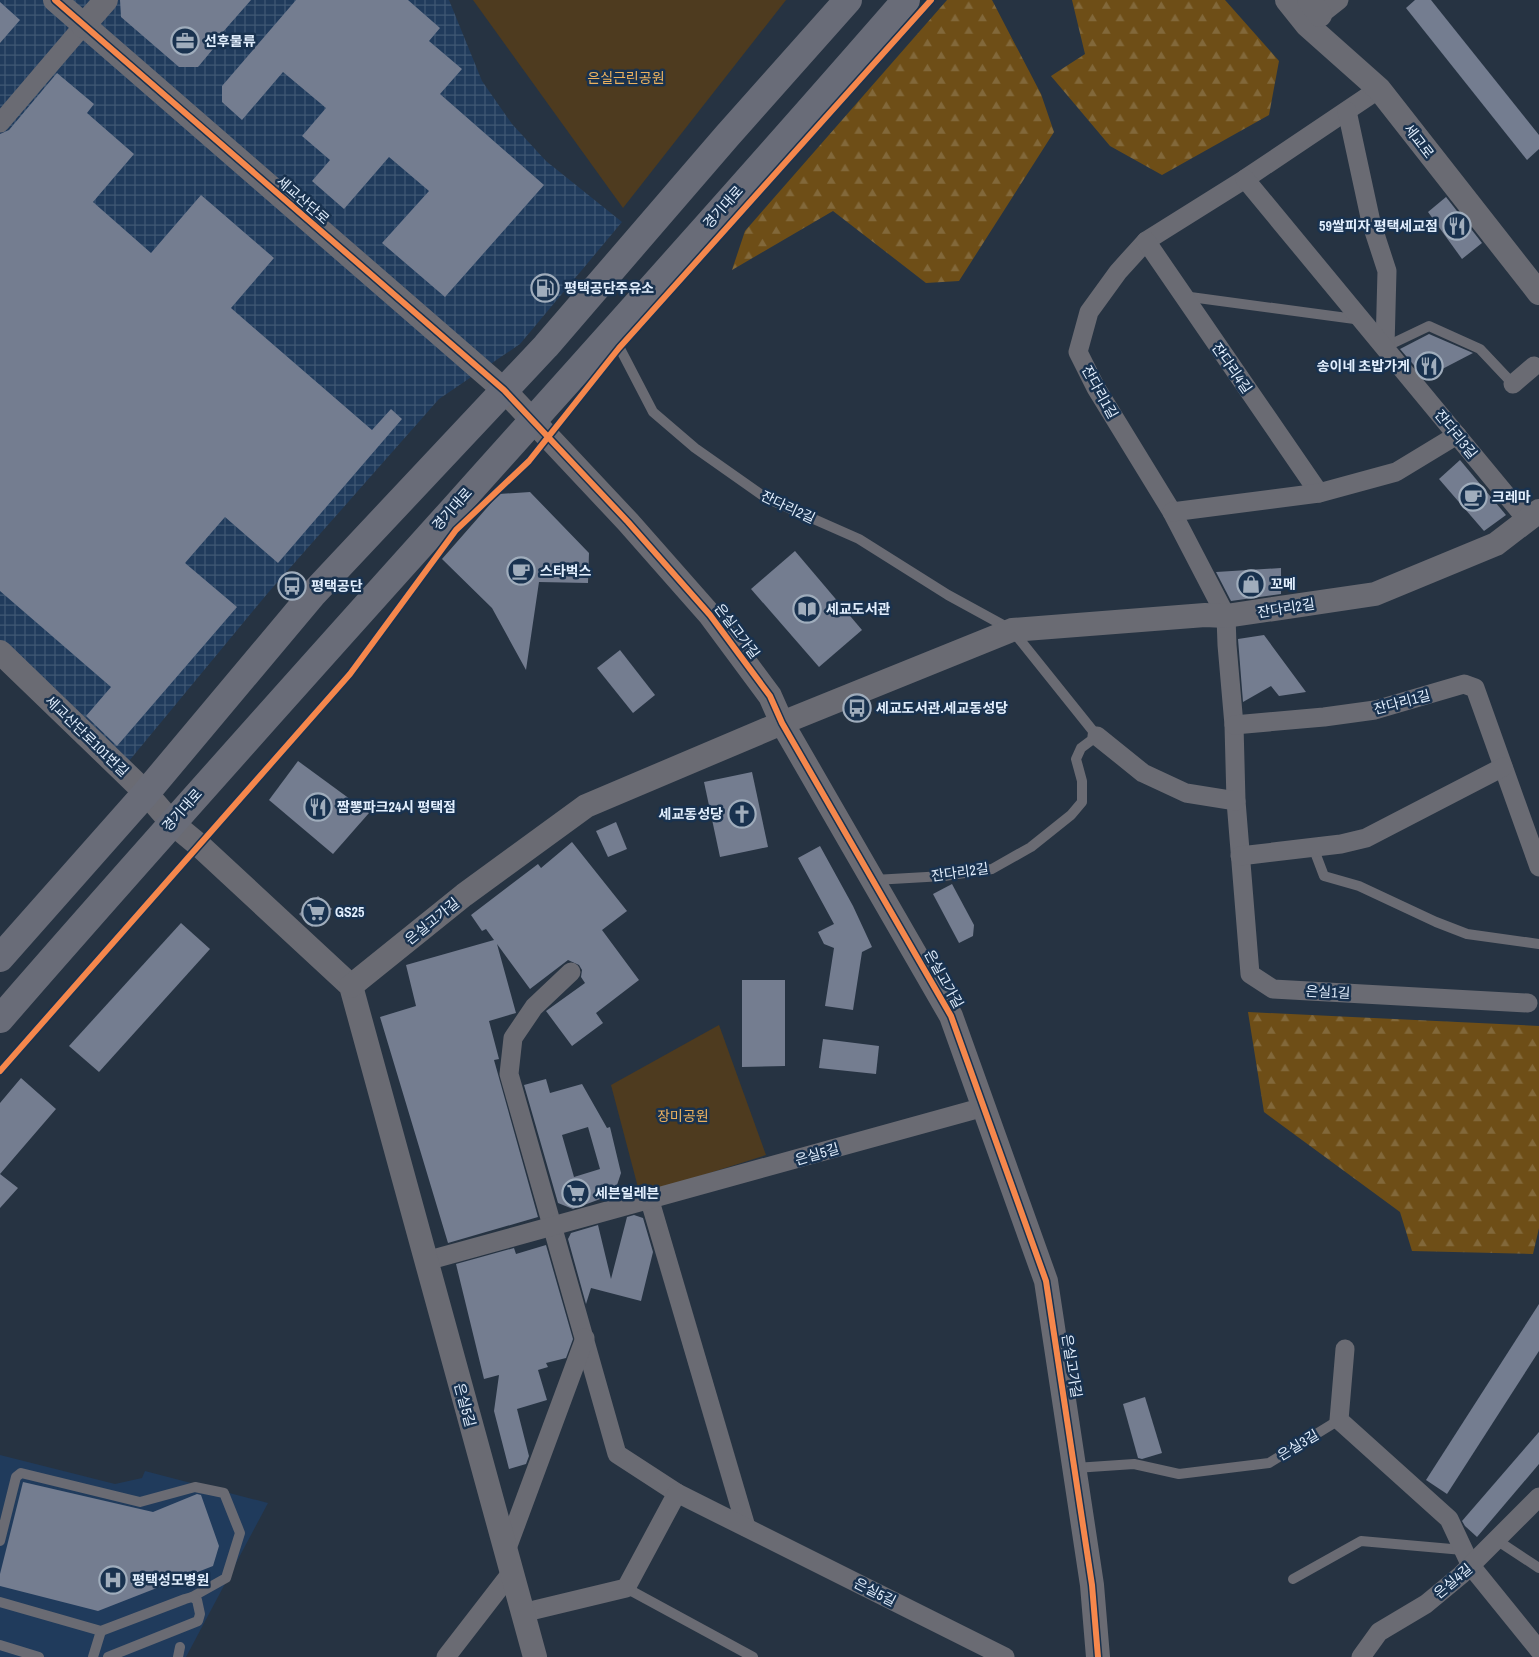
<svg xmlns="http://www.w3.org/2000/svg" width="1539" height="1657" font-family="'Archivo Narrow','Noto Sans KR',sans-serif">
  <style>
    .built { fill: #203b5c }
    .industrial { fill: url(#industrial-grid) }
    .forest { fill: url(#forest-firs) }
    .park { fill: #4e3b1f }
    .building { fill: #747d90; fill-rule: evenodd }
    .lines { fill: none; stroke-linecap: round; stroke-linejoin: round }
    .service { stroke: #6a6b73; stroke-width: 10 }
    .minor { stroke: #6a6b73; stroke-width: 19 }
    .tertiary { stroke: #6a6b73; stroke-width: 24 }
    .primary { stroke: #696c78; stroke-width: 28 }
    .cycleway-casing { stroke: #19324f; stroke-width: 9 }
    .cycleway { stroke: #f5874c; stroke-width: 6 }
    .labels { text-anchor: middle; stroke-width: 5; stroke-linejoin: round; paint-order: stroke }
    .poi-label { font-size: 14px; font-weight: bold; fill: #e1eefd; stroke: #19324f; text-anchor: start }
    .park-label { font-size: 14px; fill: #edb25e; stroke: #19324f }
    .street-label { font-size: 14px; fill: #e1eefd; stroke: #19324f }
  </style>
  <defs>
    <pattern id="industrial-grid" width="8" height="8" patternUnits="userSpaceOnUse" patternTransform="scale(1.25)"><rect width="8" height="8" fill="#203b5c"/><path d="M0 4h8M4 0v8" fill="none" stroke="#405874"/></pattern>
    <pattern id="forest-firs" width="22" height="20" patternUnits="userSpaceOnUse" patternTransform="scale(1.25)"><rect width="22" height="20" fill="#6e4e17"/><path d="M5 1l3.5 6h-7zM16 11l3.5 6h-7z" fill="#82683a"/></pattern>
  </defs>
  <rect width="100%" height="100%" fill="#263342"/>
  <path class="built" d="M0,1455L115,1484L142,1478L145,1471L268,1503L186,1657H0Z"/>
  <path class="industrial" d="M0,0H449L482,81L512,124L546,161L622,222L520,344L439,399L267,594L129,761L0,649Z"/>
  <g class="forest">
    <path d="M947,0H992L1041,94L1054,132L959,281L926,283L833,211L732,270L745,231Z"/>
    <path d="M1072,0H1225L1279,61L1269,115L1162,175L1110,146L1051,76L1085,54Z"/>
    <path d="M1248,1012L1539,1026V1228L1533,1254L1412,1251L1400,1212L1264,1112Z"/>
  </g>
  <g class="park">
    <path d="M473,0H786L623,208Z"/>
    <path d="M719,1025L766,1155L640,1195L611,1085Z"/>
  </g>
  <g class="building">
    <path d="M120,0H251L215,41L218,43L198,67H179L121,17Z"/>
    <path d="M296,0H408L440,28L429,41L462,69L440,94L544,185L445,297L382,243L429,191L389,157L344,209L312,181L330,160L302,136L326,108L283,72L242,120L222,102V86Z"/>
    <path d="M1415,0H1431L1539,135V149L1527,160L1406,8Z"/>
    <path d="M0,2L20,20L0,43Z"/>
    <path d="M57,73L94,104L87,113L134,154L93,202L151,253L201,195L274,258L231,308L372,430L391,409L402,419L278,563L225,517L185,563L237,607L117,746L86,716L111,687L0,591V134L9,130Z"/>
    <path d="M1446,197L1482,243L1462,259L1428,212Z"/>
    <path d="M1429,334L1473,353L1425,378L1400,349Z"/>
    <path d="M1460,460L1506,515L1484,531L1439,479Z"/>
    <path d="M530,492L589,553L588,583L539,582L526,670L492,608L442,559L499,494Z"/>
    <path d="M795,551L862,630L819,667L751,589Z"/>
    <path d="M1281,568V594L1231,601L1216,572Z"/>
    <path d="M1264,635L1306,692L1279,696L1271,686L1243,702L1238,639Z"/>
    <path d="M620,650L655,695L633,713L597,668Z"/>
    <path d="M298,761L369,813L333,854L269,800Z"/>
    <path d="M752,772L768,847L720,857L704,782Z"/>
    <path d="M616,822L627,849L608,857L596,831Z"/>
    <path d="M572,842L627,911L602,930L639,980L596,1013L603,1023L572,1046L546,1011L585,983L581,977L582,970L579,965L568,960L530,989L497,944L516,1013L489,1021L499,1059L494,1060L538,1217L448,1243L380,1017L416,1006L406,965L494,940L486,929L482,931L471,915L538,864L541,868Z"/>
    <path d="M820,846L853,906L872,947L862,952L853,1010L825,1006L834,948L824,944L818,932L834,924L798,858Z"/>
    <path d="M952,884L974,925L973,936L959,943L933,894Z"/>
    <path d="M318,896L332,909L312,927L299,914Z"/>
    <path d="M181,923L210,949L99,1072L69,1046Z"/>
    <path d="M742,980H785V1066L742,1067Z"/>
    <path d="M823,1039L879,1046L876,1074L819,1068Z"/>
    <path d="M21,1078L56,1109L0,1174L18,1188L0,1208V1103Z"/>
    <path d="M546,1079L550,1093L582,1084L607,1128L610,1127L621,1173L614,1194L573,1209L558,1203L524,1085ZM588,1127L600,1169L574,1177L562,1135Z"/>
    <path d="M634,1215L643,1218L653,1252L641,1301L591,1288L586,1304L568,1239L571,1233L598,1225L611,1279L627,1217Z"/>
    <path d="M546,1245L573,1339L566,1358L546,1363L548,1367L538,1370L547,1400L517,1409L529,1456L526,1464L509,1469L494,1411L499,1375L484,1379L456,1264L514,1248L516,1254Z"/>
    <path d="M1539,1304V1351L1447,1494L1426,1480Z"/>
    <path d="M1145,1397L1162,1453L1142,1459L1138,1458L1123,1404Z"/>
    <path d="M1539,1432V1464L1477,1537L1465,1526L1462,1521Z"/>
    <path d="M23,1482L153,1512L197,1494L201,1495L219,1546L213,1566L98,1611L0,1586V1574Z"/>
  </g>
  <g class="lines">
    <g class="service">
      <path d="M1183,296L1362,320"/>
      <path d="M613,335L653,412L695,448L766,498L859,539L948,595L1012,630L1097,736L1081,748L1076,759L1082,781V802L1071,815L1031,847L992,869L944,876L874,880"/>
      <path d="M1385,347L1429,326L1480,349L1513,384"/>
      <path d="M1313,847L1324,876L1359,886L1436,922L1467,934L1539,944"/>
      <path d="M1075,1468L1134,1464L1179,1474L1269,1463L1339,1420"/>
      <path d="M0,1541L16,1477L21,1473L140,1502L195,1487L224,1493L240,1533L226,1578L192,1597"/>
      <path d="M1498,1541L1539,1568"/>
      <path d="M1293,1579L1361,1541L1463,1550"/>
      <path d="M626,1588L753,1657"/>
      <path d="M0,1602L101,1631L185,1599L192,1597L197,1600L200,1614L198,1621L108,1657"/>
      <path d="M0,1645L39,1657"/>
      <path d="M93,1657L101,1631"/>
      <path d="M178,1657L180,1647"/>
    </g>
    <g class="minor">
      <path d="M1310,23L1339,0"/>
      <path d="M1379,89L1245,179L1146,241L1118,272L1089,312L1078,352L1096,388L1172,512L1226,616L1227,645L1234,725L1236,801L1250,974L1273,989L1528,1003"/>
      <path d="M1347,111L1371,222L1387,271L1385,347"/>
      <path d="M0,123L83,26"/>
      <path d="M1245,179L1527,520"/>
      <path d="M1146,241L1319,493"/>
      <path d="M1513,384L1534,366"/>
      <path d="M1172,512L1319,493L1396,472L1457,435"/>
      <path d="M1234,725L1324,717L1375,710L1464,684L1475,688L1539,867"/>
      <path d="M1097,736L1143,773L1186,793L1236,801"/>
      <path d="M1240,856L1341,844L1366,838L1503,767"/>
      <path d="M571,972L534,1007L513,1038L509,1074L617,1454L677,1493"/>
      <path d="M650,1201L746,1527"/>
      <path d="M426,1261L984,1107"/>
      <path d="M1345,1349L1339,1420L1449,1519L1471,1566L1539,1650"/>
      <path d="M506,1551L585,1338"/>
      <path d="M522,1613L626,1588L677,1493L1005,1657"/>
      <path d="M446,1657L511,1573"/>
      <path d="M1361,1657L1379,1632L1426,1604L1461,1575L1539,1497"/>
    </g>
    <g class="tertiary">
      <path d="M55,0L504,390L628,522L710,615L770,696L782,723L951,1016L1046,1281L1092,1585L1098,1657"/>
      <path d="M1287,0L1307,25L1379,89L1539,293"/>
      <path d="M1309,0L1320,15"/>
      <path d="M83,26L106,0"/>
      <path d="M0,652L146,793L171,822L200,846L351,986L535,1657"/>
      <path d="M351,986L464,895L586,806L782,723L1012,630L1205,615L1226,616L1375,594L1496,544L1539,511"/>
    </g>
    <g class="primary">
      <path d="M0,958L146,793L312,595L546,346L727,136L848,0"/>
      <path d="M0,1019C298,676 608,343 906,0"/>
    </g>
    <g class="cycleway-casing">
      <g id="cycleway">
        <path d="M55,0L504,390L628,522L710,615L770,696L782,723L951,1016L1046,1281L1092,1585L1098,1657"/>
        <path d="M0,1071L350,674L456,530L529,461L619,348L931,0"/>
      </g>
    </g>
    <use href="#cycleway" class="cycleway"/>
  </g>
  <defs>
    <g id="office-ring" transform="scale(1.4375)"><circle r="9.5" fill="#19324f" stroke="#a0adbc" stroke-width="1.5"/><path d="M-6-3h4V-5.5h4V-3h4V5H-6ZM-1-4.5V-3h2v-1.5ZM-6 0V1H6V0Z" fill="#a0adbc"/></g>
    <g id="restaurant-ring" transform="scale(1.4375)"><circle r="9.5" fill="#19324f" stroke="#a0adbc" stroke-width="1.5"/><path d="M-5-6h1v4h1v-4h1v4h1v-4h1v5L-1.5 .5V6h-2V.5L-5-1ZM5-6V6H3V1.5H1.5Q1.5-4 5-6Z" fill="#a0adbc"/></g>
    <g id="fuel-ring" transform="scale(1.4375)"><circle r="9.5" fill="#19324f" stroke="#a0adbc" stroke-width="1.5"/><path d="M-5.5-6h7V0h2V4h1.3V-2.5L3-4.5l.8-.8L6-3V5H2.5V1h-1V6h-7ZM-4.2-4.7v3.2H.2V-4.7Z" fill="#a0adbc"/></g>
    <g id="cafe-ring" transform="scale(1.4375)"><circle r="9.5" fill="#19324f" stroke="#a0adbc" stroke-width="1.5"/><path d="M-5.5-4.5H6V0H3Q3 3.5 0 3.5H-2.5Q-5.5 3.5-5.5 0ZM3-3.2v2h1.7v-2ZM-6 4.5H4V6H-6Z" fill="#a0adbc"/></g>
    <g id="shop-ring" transform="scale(1.4375)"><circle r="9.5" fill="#19324f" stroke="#a0adbc" stroke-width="1.5"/><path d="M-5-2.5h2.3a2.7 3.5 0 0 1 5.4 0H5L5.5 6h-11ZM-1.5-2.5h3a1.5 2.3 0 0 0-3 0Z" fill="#a0adbc"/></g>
    <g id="bus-ring" transform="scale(1.4375)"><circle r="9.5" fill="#19324f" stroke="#a0adbc" stroke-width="1.5"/><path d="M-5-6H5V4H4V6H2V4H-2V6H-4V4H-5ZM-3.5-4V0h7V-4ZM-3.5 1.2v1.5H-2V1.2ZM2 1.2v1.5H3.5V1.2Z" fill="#a0adbc"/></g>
    <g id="library-ring" transform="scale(1.4375)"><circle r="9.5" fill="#19324f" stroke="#a0adbc" stroke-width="1.5"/><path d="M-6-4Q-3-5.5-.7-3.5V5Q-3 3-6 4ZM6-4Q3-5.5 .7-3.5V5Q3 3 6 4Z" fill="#a0adbc"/></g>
    <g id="church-ring" transform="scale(1.4375)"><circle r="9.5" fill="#19324f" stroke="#a0adbc" stroke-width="1.5"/><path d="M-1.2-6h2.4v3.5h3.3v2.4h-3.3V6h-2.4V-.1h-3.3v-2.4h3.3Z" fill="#a0adbc"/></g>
    <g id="supermarket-ring" transform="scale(1.4375)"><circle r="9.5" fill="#19324f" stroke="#a0adbc" stroke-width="1.5"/><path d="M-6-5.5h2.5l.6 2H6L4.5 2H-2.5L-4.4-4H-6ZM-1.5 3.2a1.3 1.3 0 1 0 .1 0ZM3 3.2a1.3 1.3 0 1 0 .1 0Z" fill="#a0adbc"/></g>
    <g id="hospital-ring" transform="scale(1.4375)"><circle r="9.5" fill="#19324f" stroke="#a0adbc" stroke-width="1.5"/><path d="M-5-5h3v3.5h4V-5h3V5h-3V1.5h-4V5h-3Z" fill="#a0adbc"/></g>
  </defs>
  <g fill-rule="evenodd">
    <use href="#office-ring" x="185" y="41"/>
    <use href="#restaurant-ring" x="1457" y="226"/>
    <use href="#fuel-ring" x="545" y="288"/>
    <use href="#restaurant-ring" x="1429" y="366"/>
    <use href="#cafe-ring" x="1473" y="497"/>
    <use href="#cafe-ring" x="521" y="571"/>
    <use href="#shop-ring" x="1251" y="584"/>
    <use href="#bus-ring" x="292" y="586"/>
    <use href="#library-ring" x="807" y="609"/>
    <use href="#bus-ring" x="857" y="708"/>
    <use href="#restaurant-ring" x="318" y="807"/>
    <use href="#church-ring" x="742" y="814"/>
    <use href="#supermarket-ring" x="316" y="912"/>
    <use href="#supermarket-ring" x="576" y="1193"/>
    <use href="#hospital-ring" x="113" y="1580"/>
  </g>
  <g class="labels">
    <g class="poi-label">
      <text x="204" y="46">선후물류</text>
      <text x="1438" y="231" text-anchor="end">59쌀피자 평택세교점</text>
      <text x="564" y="293">평택공단주유소</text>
      <text x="1410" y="371" text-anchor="end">송이네 초밥가게</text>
      <text x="1492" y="502">크레마</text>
      <text x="540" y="576">스타벅스</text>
      <text x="1270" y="589">꼬메</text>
      <text x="311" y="591">평택공단</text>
      <text x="826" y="614">세교도서관</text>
      <text x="876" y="713">세교도서관.세교동성당</text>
      <text x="337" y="812">짬뽕파크24시 평택점</text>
      <text x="723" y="819" text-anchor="end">세교동성당</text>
      <text x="335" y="917">GS25</text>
      <text x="595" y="1198">세븐일레븐</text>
      <text x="132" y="1585">평택성모병원</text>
    </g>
    <g class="park-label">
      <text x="626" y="83">은실근린공원</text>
      <text x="683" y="1121">장미공원</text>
    </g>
    <g class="street-label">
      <text transform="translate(1419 141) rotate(52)" y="5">세교로</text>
      <text transform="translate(303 200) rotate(41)" y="5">세교산단로</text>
      <text transform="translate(723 207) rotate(-48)" y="5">경기대로</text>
      <text transform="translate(1232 368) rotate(55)" y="5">잔다리4길</text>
      <text transform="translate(1100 392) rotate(61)" y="5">잔다리1길</text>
      <text transform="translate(1456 434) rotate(51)" y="5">잔다리3길</text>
      <text transform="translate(788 507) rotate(25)" y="5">잔다리2길</text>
      <text transform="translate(452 509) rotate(-48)" y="5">경기대로</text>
      <text transform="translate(1286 608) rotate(-9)" y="5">잔다리2길</text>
      <text transform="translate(737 631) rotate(53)" y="5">은실고가길</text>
      <text transform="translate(1402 702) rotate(-15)" y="5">잔다리1길</text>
      <text transform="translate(87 736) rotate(44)" y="5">세교산단로101번길</text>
      <text transform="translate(182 810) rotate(-48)" y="5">경기대로</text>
      <text transform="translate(960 872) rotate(-8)" y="5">잔다리2길</text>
      <text transform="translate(432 921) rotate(-39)" y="5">은실고가길</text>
      <text transform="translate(944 979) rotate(61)" y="5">은실고가길</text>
      <text transform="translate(1328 992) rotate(3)" y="5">은실1길</text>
      <text transform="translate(817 1154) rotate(-16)" y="5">은실5길</text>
      <text transform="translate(1072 1366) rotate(81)" y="5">은실고가길</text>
      <text transform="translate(465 1405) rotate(75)" y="5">은실5길</text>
      <text transform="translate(1298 1445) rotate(-31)" y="5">은실3길</text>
      <text transform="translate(1453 1581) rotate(-40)" y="5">은실4길</text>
      <text transform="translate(875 1592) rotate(27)" y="5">은실5길</text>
    </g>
  </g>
</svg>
